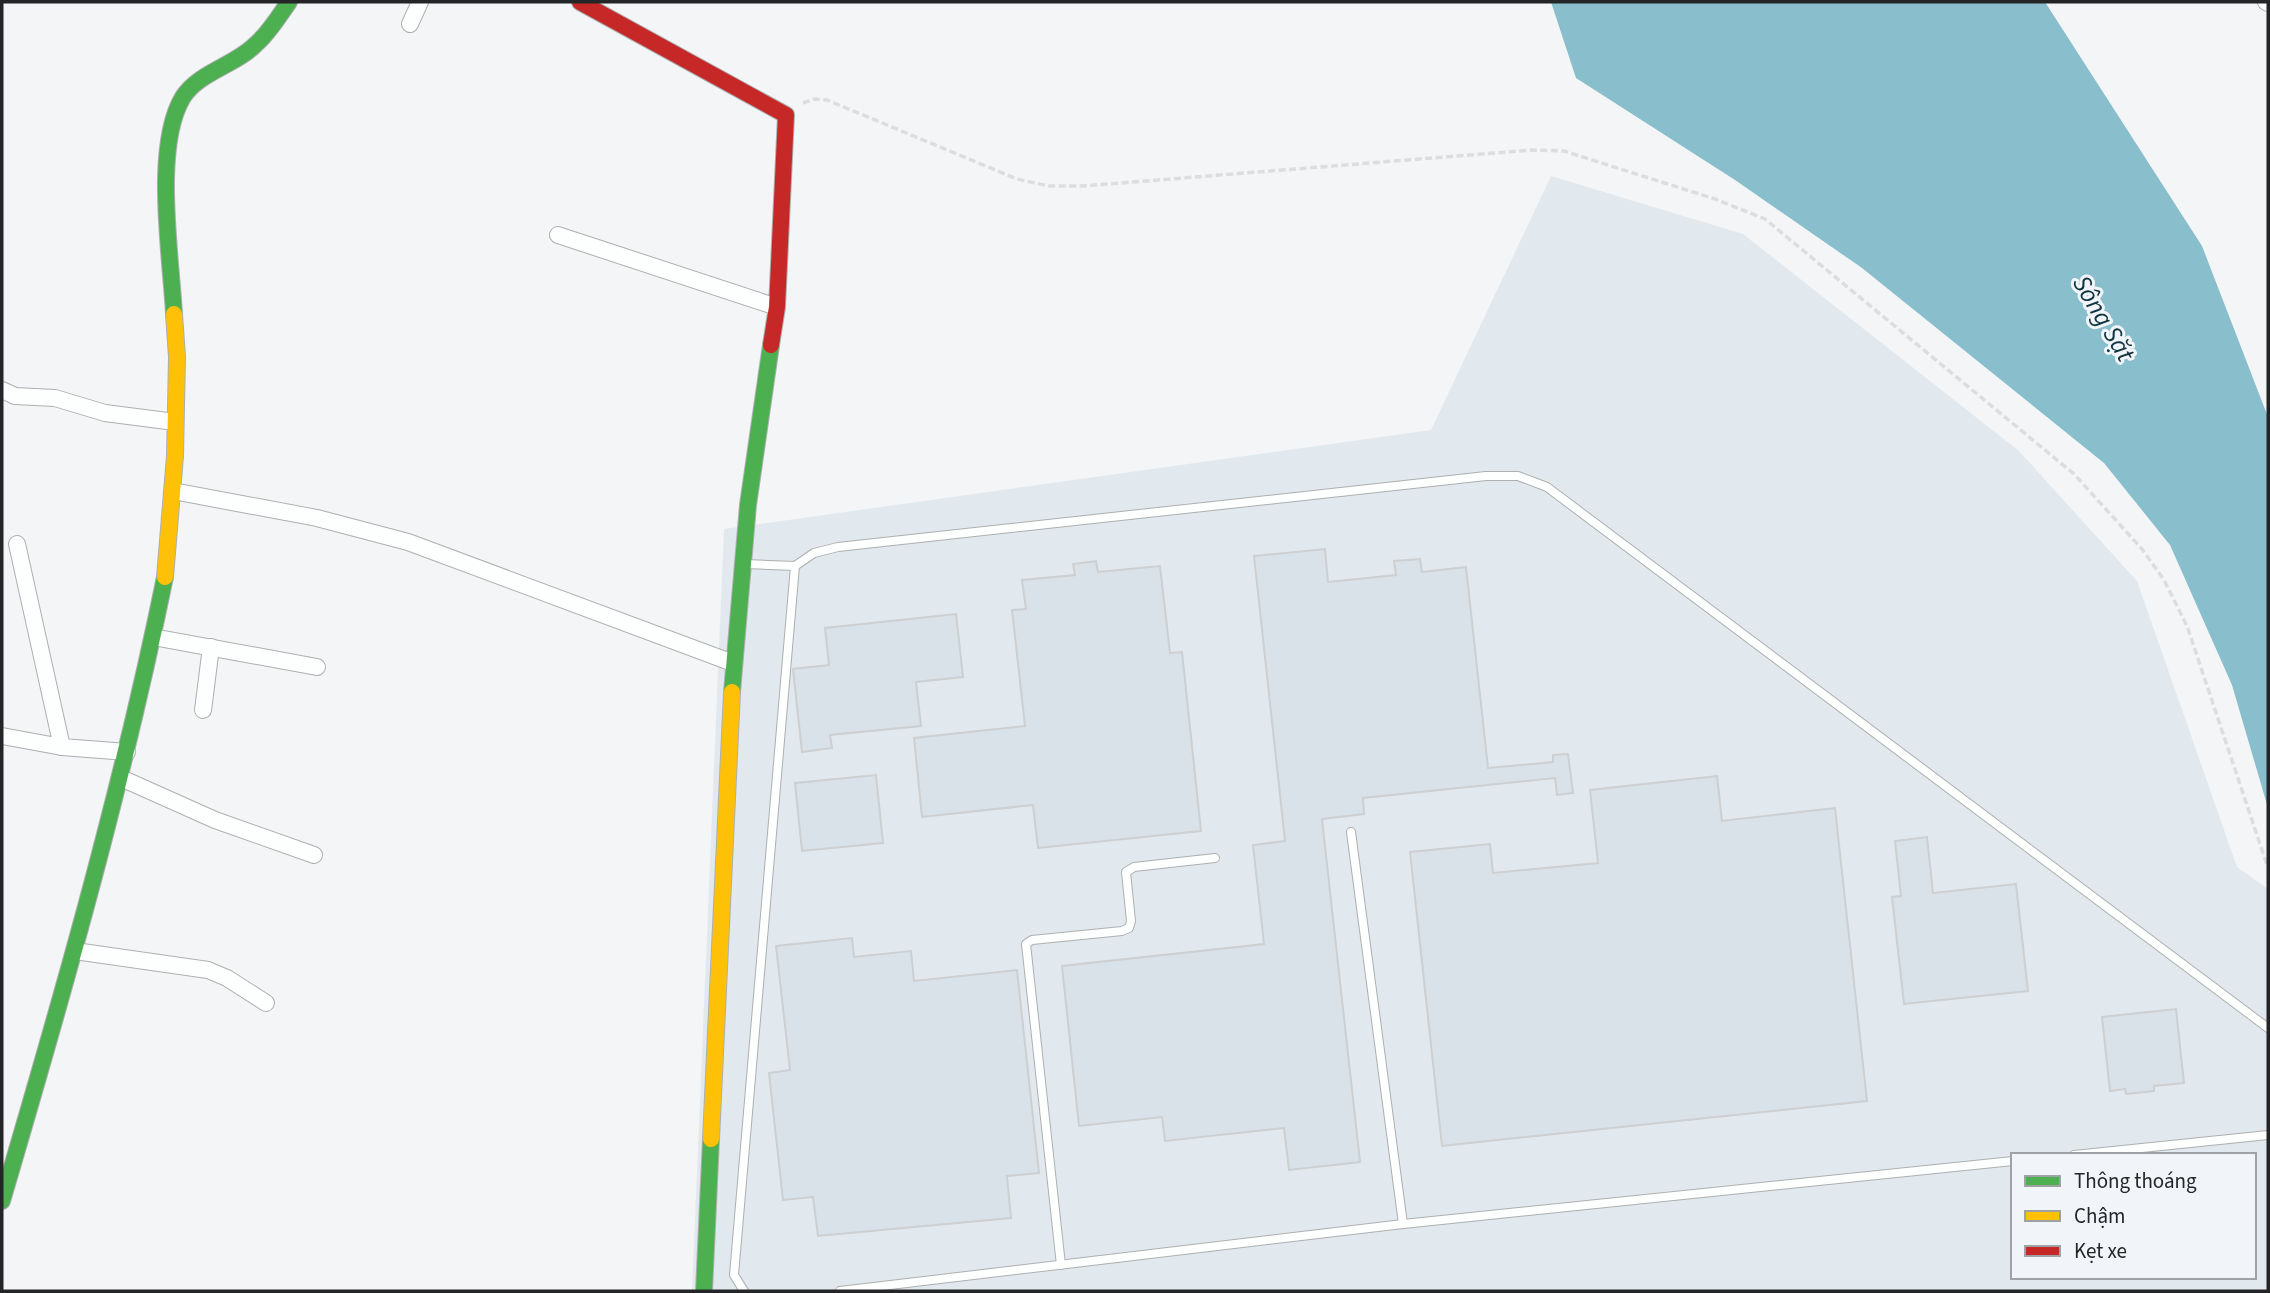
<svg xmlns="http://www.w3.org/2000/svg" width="2270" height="1293" font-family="'Source Sans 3',sans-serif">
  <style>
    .built { fill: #e2e9ee; fill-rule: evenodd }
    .water { fill: #89becd }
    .building { fill: #d9e1e9; stroke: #cdcfd0; stroke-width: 2 }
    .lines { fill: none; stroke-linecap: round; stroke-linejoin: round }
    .lane-casing { stroke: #adafb0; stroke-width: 10 }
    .street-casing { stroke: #adafb0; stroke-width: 18 }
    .fast-casing { stroke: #adafb0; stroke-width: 18 }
    .slow-casing { stroke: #adafb0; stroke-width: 18 }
    .jam-casing { stroke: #adafb0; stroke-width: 18 }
    .path { stroke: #ddddde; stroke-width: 3.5; stroke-dasharray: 7 3.5; stroke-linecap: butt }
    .lane { stroke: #fdfefe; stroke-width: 8 }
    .street { stroke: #fdfefe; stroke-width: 16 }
    .fast { stroke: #4caf50; stroke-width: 16 }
    .slow { stroke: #ffc107; stroke-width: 16 }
    .jam { stroke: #c62828; stroke-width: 16 }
    .labels { text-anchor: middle; stroke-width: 6; stroke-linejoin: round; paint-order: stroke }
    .water-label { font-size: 26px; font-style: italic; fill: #11353f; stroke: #f1f5f9 }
  </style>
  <rect width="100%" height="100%" fill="#f3f5f7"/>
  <path class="built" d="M1551,176L1743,234L2019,451L2137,581L2237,867L2268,889V1291H692L724,529L1431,430ZM2013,1155H2254V1277H2013Z"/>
  <path class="water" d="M1551,2H2045L2202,246L2268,417V808L2232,685L2170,545L2104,463L1862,268L1735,180L1576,78Z"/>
  <g class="building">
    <path d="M1325,549L1328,582L1396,575L1394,561L1420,559L1422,572L1466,567L1488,768L1553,762V755L1568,754L1573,793L1557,795L1555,778L1363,798L1364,814L1322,819L1360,1162L1289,1170L1284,1128L1165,1141L1162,1117L1079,1126L1062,966L1264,944L1253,845L1285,841L1254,556Z"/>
    <path d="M1096,561L1098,572L1160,566L1170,653L1182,652L1201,831L1038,848L1033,805L922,817L914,738L1025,726L1012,610L1026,609L1022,580L1075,575L1073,564Z"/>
    <path d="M956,614L963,677L916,682L921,726L830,735L832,748L802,752L793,669L829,665L825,628Z"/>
    <path d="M876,775L883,843L802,851L795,783Z"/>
    <path d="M1717,776L1722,821L1835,808L1867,1101L1442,1146L1410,852L1490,844L1493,873L1598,863L1590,790Z"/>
    <path d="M1927,837L1933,893L2016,884L2028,991L1904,1004L1892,897L1901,896L1895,841Z"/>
    <path d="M852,938L854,957L911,951L914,981L1017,970L1039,1173L1007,1176L1011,1218L818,1236L813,1197L783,1200L769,1073L790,1070L776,946Z"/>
    <path d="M2176,1009L2184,1083L2154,1086V1091L2126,1094L2125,1089L2110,1091L2102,1017Z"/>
  </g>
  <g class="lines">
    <g class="lane-casing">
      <g id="lane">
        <path d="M746,564L795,566"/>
        <path d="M1351,832L1403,1224"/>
        <path d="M2074,1155L2268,1135"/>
        <path d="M1061,1265L1026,944L1032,940L1122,931L1129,928L1131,921L1126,872L1134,867L1215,858"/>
        <path d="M744,1291L734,1275L795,566L814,553L838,547L1486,476H1518L1547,487L2268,1028"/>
        <path d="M840,1291L1403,1224L2013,1161"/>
      </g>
    </g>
    <g class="street-casing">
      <g id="street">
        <path d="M2266,2L2268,3"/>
        <path d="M410,24L420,2"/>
        <path d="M558,235L777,307"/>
        <path d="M2,390L15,396L55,398L105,413L175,422"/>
        <path d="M173,491L317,518L408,542L733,663"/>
        <path d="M17,544L62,747L127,752"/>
        <path d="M153,637L317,667"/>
        <path d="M203,710L211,647"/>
        <path d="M2,736L62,747"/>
        <path d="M121,778L215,820L314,855"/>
        <path d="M75,951L208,970L227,978L266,1003"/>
      </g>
    </g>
    <g class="fast-casing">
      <g id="fast">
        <path d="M174,314C171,257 153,146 183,97C199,72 236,65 256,44C269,33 279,16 289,2"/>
        <path d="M732,692L748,505L771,345"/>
        <path d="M2,1201C63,994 122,788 165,577"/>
        <path d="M704,1291L711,1139"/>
      </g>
    </g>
    <g class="slow-casing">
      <g id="slow">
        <path d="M165,577L175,456L177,357L174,314"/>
        <path d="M711,1139L732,692"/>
      </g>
    </g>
    <g class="jam-casing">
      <path id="jam" d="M580,2L786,115L777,307L771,345"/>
    </g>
    <path class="path" d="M803,103L814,99L827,100L1017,179L1049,186H1083L1532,150L1564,151L1715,199L1765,219L2074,474L2142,549L2164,580L2187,626L2268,868"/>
    <use href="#lane" class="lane"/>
    <use href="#street" class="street"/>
    <use href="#fast" class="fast"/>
    <use href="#slow" class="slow"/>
    <use href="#jam" class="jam"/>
  </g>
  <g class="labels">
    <g class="water-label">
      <text transform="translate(2104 318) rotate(59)" y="9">Sông Sặt</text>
    </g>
  </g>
  <rect width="2270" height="1293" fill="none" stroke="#242526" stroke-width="7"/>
  <rect x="2011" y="1153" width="245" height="126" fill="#f1f5f9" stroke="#9fa2a5" stroke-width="2"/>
  <rect x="2025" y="1176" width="35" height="10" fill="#4caf50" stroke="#9fa2a5" stroke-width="2"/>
  <text x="2074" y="1188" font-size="21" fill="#242526">Thông thoáng</text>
  <rect x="2025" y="1211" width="35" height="10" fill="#ffc107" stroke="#9fa2a5" stroke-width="2"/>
  <text x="2074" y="1223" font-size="21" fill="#242526">Chậm</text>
  <rect x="2025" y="1246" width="35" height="10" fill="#c62828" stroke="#9fa2a5" stroke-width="2"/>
  <text x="2074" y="1258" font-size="21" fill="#242526">Kẹt xe</text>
</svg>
